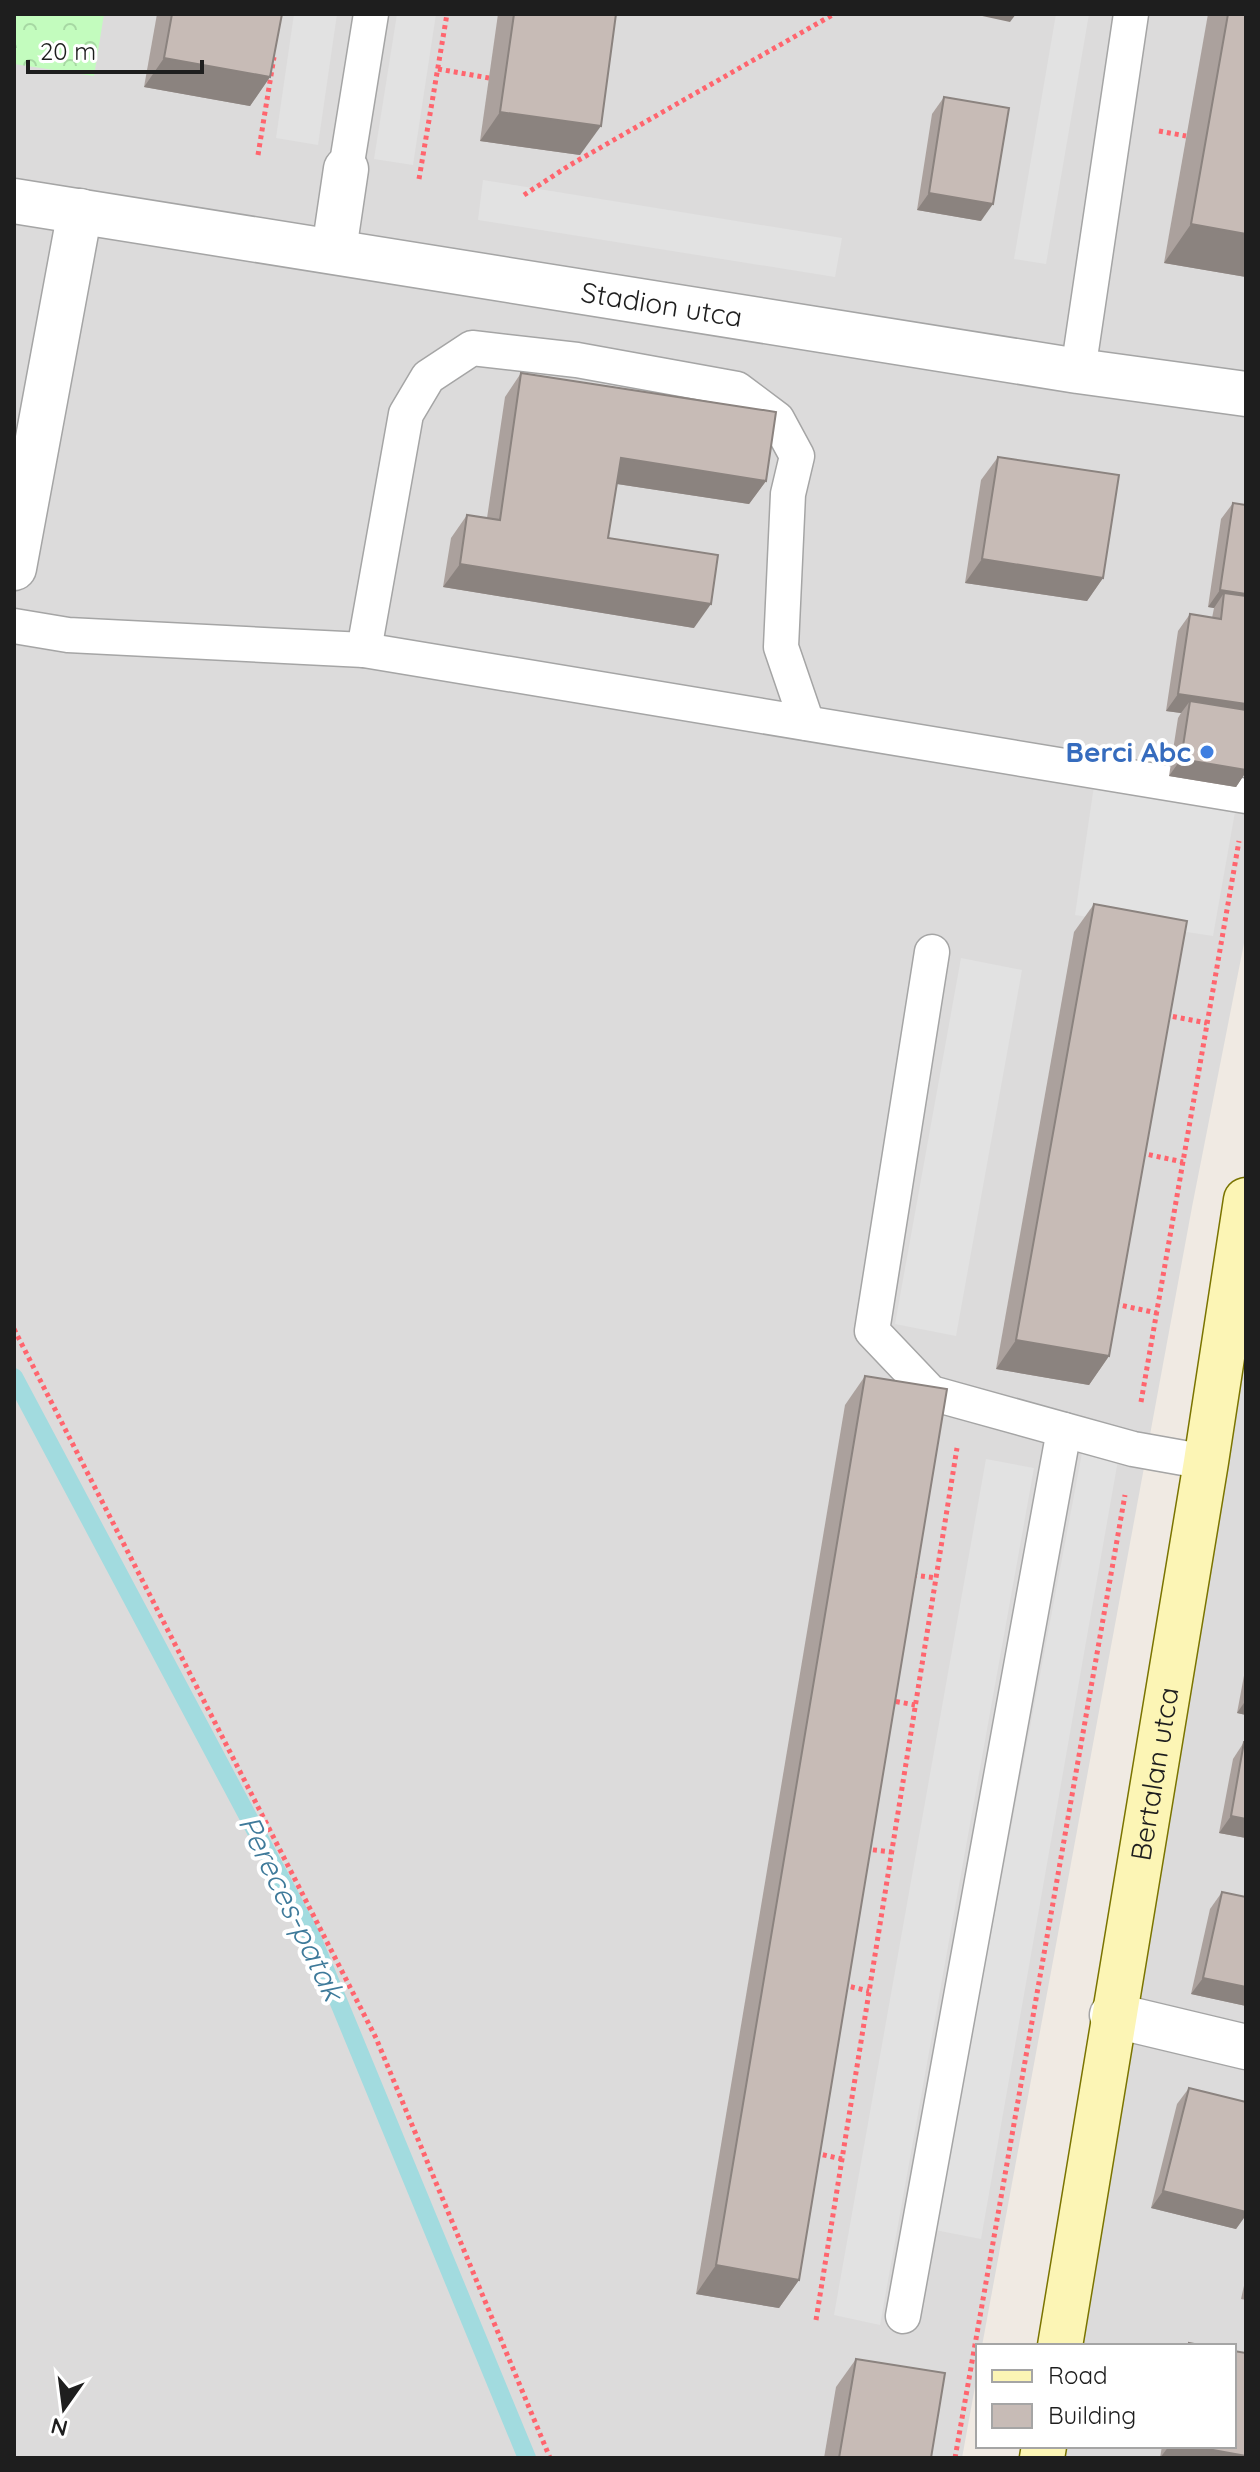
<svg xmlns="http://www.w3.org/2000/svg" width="1260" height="2472" font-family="Quicksand,sans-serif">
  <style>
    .residential { fill: #dcdbdb }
    .park { fill: url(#park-crowns) }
    .parking { fill: #e2e2e2 }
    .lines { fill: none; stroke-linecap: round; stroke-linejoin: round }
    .stream { stroke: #a2dbdf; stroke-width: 18 }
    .lane-casing { stroke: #a5a5a5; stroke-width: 37 }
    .street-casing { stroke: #a5a5a5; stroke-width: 47 }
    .secondary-casing { stroke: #7a7400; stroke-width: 47 }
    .path { stroke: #ff656e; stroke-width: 5; stroke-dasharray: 4 4; stroke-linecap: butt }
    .lane { stroke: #fff; stroke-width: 34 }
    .street { stroke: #fff; stroke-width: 44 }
    .secondary { stroke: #fcf5b5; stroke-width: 44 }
    .wall { fill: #aba19d }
    .shaded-wall { fill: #8b837f }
    .building { fill: #c7bbb6; stroke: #8b837f; stroke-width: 2 }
    .shop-dot { fill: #3f7fe0; stroke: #fff; stroke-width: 3 }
    .labels { text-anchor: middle; stroke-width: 8; stroke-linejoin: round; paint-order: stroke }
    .street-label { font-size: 28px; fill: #1e1e1e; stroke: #fff }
    .shop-label { font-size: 28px; font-weight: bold; fill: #366cbe; stroke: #fff; text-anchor: end }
    .water-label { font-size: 30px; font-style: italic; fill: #3e7a9a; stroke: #fff }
  </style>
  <defs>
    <pattern id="park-crowns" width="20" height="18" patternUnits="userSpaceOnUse" patternTransform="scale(2)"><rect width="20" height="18" fill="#c3fcbe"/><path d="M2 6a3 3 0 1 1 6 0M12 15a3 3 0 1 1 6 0" fill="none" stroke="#a7d8a3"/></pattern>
  </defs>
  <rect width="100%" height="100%" fill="#f0eae3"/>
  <g class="residential">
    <path d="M14,14H1246V933L1192,1207L982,2346H978V2370L962,2458H14Z"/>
    <path d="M1246,1161V2458H1019L1021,2446H1234V2346H1039L1223,1305Z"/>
  </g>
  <path class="park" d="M14,14H104L94,76L14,64Z"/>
  <g class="parking">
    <path d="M294,14H337L318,145L276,138Z"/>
    <path d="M397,14H436L413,165L374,159Z"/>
    <path d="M1056,14H1089L1046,264L1014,259Z"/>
    <path d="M483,180L842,238L835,277L478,220Z"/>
    <path d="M1096,772L1238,795L1213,936L1075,915Z"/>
    <path d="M961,958L1022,970L956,1336L895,1324Z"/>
    <path d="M1082,1453L1118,1460L981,2239L935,2230Z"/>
    <path d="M986,1459L1034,1468L880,2325L834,2315Z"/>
  </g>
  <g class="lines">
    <path class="stream" d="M14,1377L311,1935L527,2458"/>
    <g class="lane-casing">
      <g id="lane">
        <path d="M346,169L371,14"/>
        <path d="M1078,371L1131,14"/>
        <path d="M14,626L68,635L364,650L1246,796"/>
        <path d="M364,650L406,414L428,377L472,348L577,360L737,389L777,419L797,456L788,494L781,647L807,723"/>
        <path d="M932,952L872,1331L931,1393L1133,1449L1206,1462"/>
        <path d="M903,2316L1064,1430"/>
      </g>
    </g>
    <g class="street-casing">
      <g id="street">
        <path id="s1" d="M14,201L1078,371L1246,394"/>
        <path d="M334,250L346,169"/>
        <path d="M14,568L80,211"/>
        <path d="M1112,2015L1246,2047"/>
      </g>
    </g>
    <g class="secondary-casing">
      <g id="secondary">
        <path id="s2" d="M1060,2346L1206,1462L1246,1200"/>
        <path d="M1042,2458L1044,2446"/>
      </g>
    </g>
    <g class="path">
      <path d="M438,69L489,78"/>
      <path d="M1159,131L1186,136"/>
      <path d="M258,155L274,57"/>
      <path d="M419,179L447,14"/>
      <path d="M524,195L570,165L834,14"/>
      <path d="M1165,1015L1207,1023"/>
      <path d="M1141,1153L1183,1162"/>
      <path d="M1115,1304L1157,1313"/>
      <path d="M14,1329L376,2038L550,2458"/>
      <path d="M1141,1402L1239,841"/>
      <path d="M913,1575L936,1578"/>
      <path d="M888,1700L915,1705"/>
      <path d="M865,1849L892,1852"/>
      <path d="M843,1985L869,1991"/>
      <path d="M815,2153L842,2159"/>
      <path d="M816,2320L957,1448"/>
      <path d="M955,2458L1125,1495"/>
    </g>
    <use href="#lane" class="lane"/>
    <use href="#street" class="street"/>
    <use href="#secondary" class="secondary"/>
  </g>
  <g class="wall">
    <path d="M157,14H282L270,77L250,106L144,87Z"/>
    <path d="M498,14H616L580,155L480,141Z"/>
    <path d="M1208,14H1246V277L1164,263Z"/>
    <path d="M944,97L981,221L917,210L932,114Z"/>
    <path d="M521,373L766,481L749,504L617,484L608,538L694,628L443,587L451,538L467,515L487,518L505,397Z"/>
    <path d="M998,457L1103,578L1087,601L965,583L981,480Z"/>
    <path d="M1233,503L1246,505V772L1236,787L1169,776L1178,718L1181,713L1166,711L1178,631L1190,614L1212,618L1214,608L1208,607L1221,519Z"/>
    <path d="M1094,904L1109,1356L1089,1385L996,1369L1074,932Z"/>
    <path d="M865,1376L799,2280L779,2308L696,2294L845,1405Z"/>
    <path d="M1246,1665V1715L1237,1713Z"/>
    <path d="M1244,1742H1246V1838L1219,1833L1233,1759Z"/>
    <path d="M1222,1892L1246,1897V2006L1191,1994L1210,1909Z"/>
    <path d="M1189,2088L1246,2102V2215L1236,2229L1151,2208L1177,2104Z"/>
    <path d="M1246,2277V2300L1241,2299Z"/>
    <path d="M856,2359L931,2458H824L836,2387Z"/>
    <path d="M1162,2446H1234L1246,2458H1160Z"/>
  </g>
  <g class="shaded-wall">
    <path d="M973,14H1016L1010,22Z"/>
    <path d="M164,58L270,77L250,106L144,87Z"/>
    <path d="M500,112L601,126L580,155L480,141Z"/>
    <path d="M929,193L993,204L981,221L917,210Z"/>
    <path d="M1191,224L1246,234V277L1164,263Z"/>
    <path d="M621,458L766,481L749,504L604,482Z"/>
    <path d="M982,559L1103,578L1087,601L965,583Z"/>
    <path d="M460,564L711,604L694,628L443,587Z"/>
    <path d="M1220,590L1246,594V612L1224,593L1214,608L1208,607Z"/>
    <path d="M1178,694L1246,704V723L1190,701L1181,713L1166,711Z"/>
    <path d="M1181,759L1246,770V772L1236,787L1169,776Z"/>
    <path d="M1016,1340L1109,1356L1089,1385L996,1369Z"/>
    <path d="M1246,1700V1715L1237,1713Z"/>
    <path d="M1231,1816L1246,1819V1838L1219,1833Z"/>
    <path d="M1203,1978L1246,1987V2006L1191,1994Z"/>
    <path d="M1163,2191L1246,2212V2215L1236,2229L1151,2208Z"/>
    <path d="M716,2265L799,2280L779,2308L696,2294Z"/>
    <path d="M1169,2446H1191L1246,2456V2458H1160Z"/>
  </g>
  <g class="building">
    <path d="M172,14H282L270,77L164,58Z"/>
    <path d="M514,14H616L601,126L500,112Z"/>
    <path d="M1228,14H1246V234L1191,224Z"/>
    <path d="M944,97L1009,108L993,204L929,193Z"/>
    <path d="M521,373L776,412L766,481L621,458L608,538L718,555L711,604L460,564L467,515L500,520Z"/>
    <path d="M998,457L1119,475L1103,578L982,559Z"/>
    <path d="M1233,503L1246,505V594L1220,590Z"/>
    <path d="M1224,593L1246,596V704L1178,694L1190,614L1221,619Z"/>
    <path d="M1190,701L1246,710V770L1181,759Z"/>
    <path d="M1094,904L1187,921L1109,1356L1016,1340Z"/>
    <path d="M865,1376L947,1389L799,2280L716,2265Z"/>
    <path d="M1244,1742H1246V1819L1231,1816Z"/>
    <path d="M1222,1892L1246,1897V1987L1203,1978Z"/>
    <path d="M1189,2088L1246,2102V2212L1163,2191Z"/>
    <path d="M1189,2343L1205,2346H1189Z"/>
    <path d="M1234,2351L1246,2353V2456L1191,2446H1234Z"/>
    <path d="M856,2359L945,2373L931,2458H839Z"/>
  </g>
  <circle class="shop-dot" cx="1207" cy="752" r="8"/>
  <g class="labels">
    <g class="street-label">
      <text dy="10" stroke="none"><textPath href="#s1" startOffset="656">Stadion utca</textPath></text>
      <text dy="10" stroke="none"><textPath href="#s2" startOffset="580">Bertalan utca</textPath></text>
    </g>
    <g class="shop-label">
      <text x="1191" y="762">Berci Abc</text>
    </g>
    <g class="water-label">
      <text transform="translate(291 1908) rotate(64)" y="10">Pereces-patak</text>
    </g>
  </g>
  <rect width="1260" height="2472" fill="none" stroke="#1e1e1e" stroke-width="32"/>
  <rect x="976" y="2344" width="260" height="104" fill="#ffffff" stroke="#a5a5a5" stroke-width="2"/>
  <rect x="992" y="2370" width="40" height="12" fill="#fcf5b5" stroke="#a5a5a5" stroke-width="2"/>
  <text x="1048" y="2384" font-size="24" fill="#1e1e1e">Road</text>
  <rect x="992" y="2404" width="40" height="24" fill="#c7bbb6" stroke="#a5a5a5" stroke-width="2"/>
  <text x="1048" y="2424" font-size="24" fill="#1e1e1e">Building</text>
  <g transform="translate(64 2408) rotate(194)" stroke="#ffffff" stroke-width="6" paint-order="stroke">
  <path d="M0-6L14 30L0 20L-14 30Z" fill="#1e1e1e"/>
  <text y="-12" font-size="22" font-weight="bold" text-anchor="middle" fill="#1e1e1e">N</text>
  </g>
  <path d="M28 60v12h174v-12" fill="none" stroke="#1e1e1e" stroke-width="4"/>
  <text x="40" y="60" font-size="24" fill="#1e1e1e" stroke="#ffffff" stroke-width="6" paint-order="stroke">20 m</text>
</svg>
